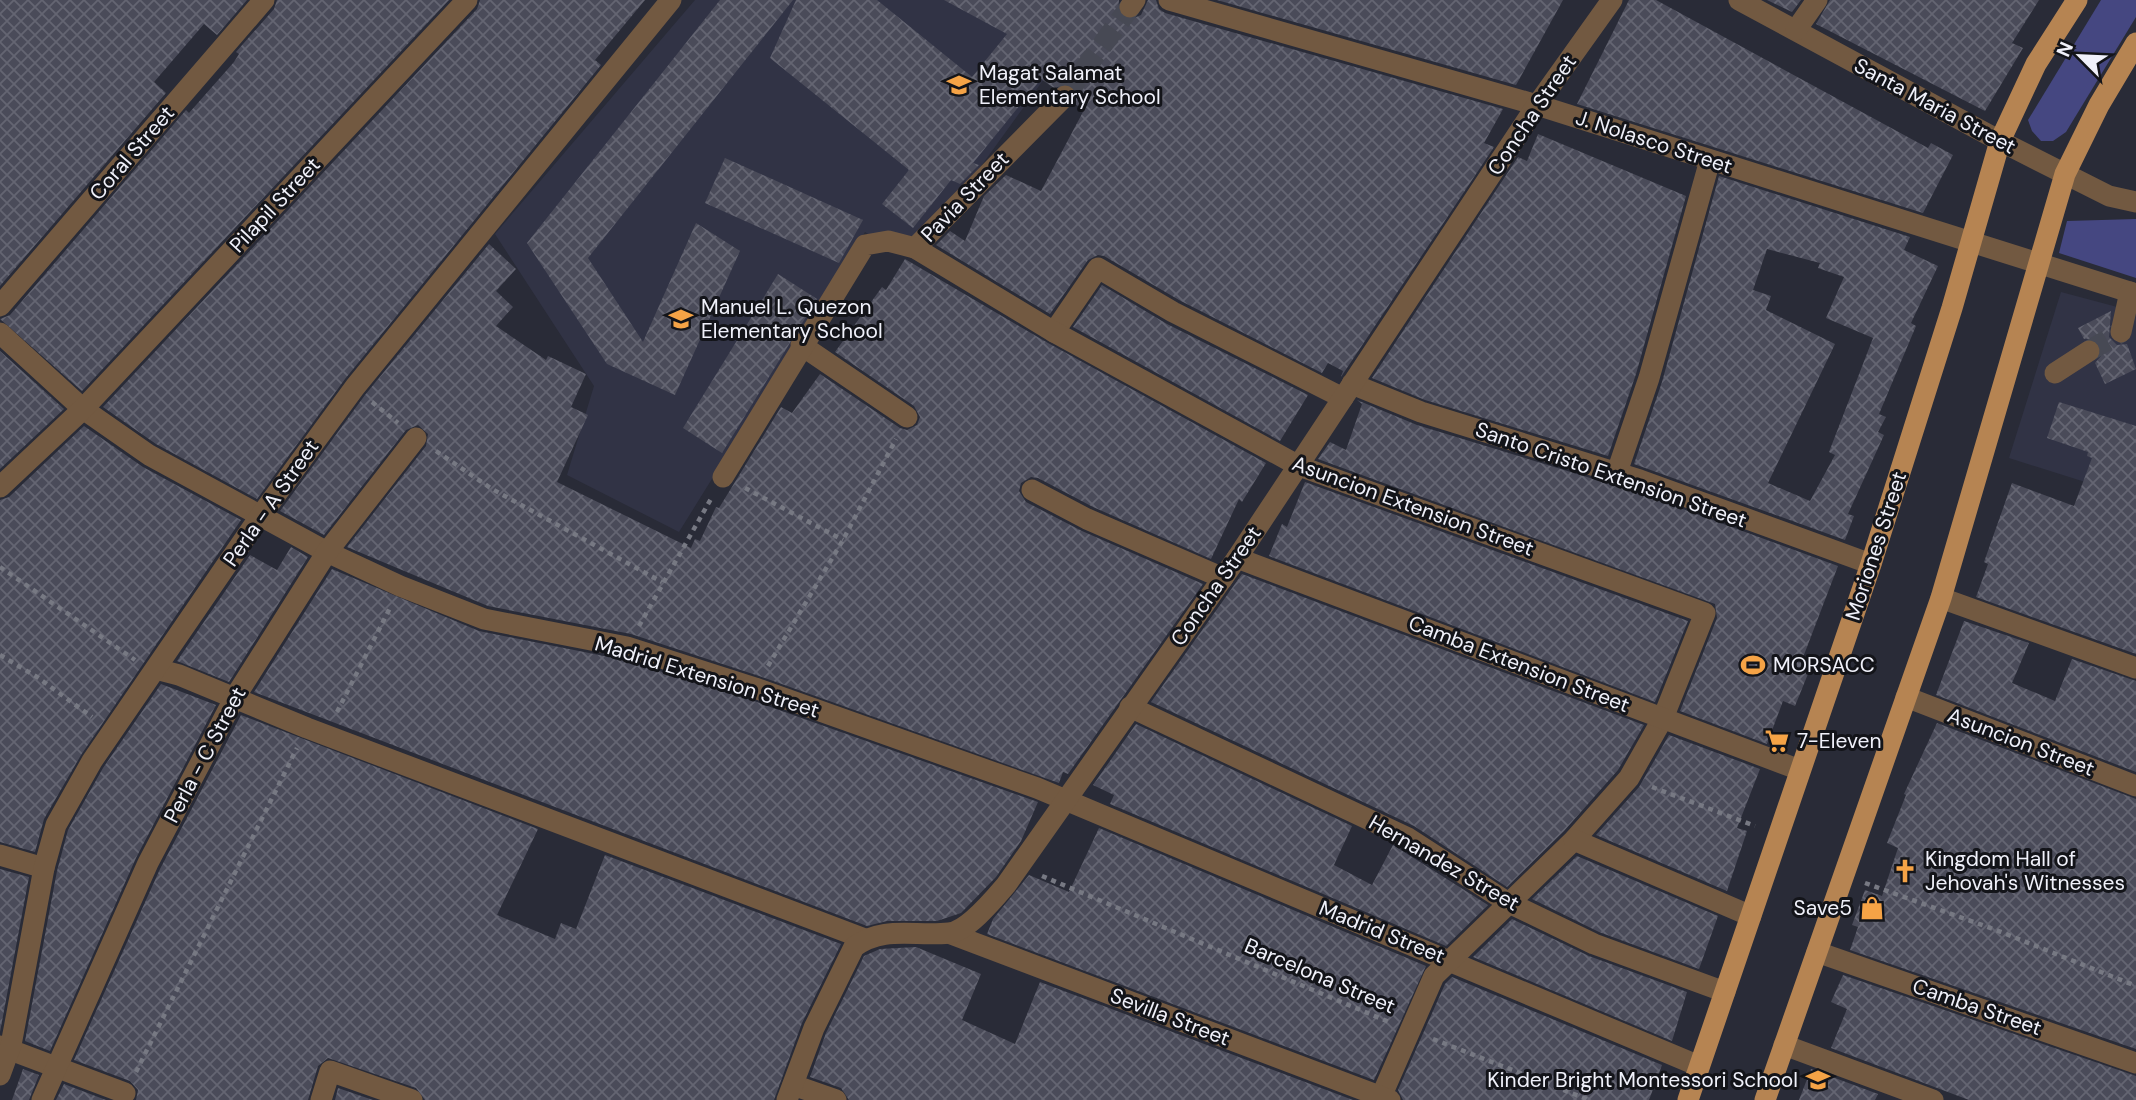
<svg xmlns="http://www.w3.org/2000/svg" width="2136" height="1100" font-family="'DM Sans',sans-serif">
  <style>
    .built { fill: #313345 }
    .park { fill: #454781 }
    .building { fill: url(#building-cross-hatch); fill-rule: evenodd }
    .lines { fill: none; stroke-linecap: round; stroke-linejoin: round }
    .minor-tunnel { stroke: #474954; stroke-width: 21; stroke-dasharray: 21 10; stroke-linecap: butt }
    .path { stroke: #777983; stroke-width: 4.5; stroke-dasharray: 5 5; stroke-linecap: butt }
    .minor { stroke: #725941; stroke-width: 21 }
    .major { stroke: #b68452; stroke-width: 21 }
    .labels { text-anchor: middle; stroke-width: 6; stroke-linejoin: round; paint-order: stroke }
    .poi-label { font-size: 21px; fill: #f0f1fa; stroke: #131419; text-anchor: start }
    .street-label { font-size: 21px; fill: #f0f1fa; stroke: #131419 }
  </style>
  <defs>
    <pattern id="building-cross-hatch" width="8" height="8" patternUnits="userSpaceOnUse" patternTransform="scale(1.75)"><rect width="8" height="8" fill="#4a4b59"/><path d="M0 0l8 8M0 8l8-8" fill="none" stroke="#646572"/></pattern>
  </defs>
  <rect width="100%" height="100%" fill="#292b37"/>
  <g class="built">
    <path d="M695,0H1101L979,169L898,252L865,232L679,532L567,475L594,386L495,234Z"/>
    <path d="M2061,292L2136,312V437L2120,493L2009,458Z"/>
  </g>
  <g class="park">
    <path d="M2101,0H2136V17L2066,132L2053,141H2041L2032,131L2028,120Z"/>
    <path d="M2136,219V278L2059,253L2067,221Z"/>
  </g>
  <g class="building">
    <path d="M0,0H247L217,35L204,24L154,82L166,93L0,286Z"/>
    <path d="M277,0H449L82,391L0,319L10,315L186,110L189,113L234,62L239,54L236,52L274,9Z"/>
    <path d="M480,0H645L595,60L601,65L345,379L257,499L156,444L103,407L477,9Z"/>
    <path d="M720,0H793L588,258L643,342L696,223L740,251L675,395L607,364L527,243Z"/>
    <path d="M796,0H877L972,77L1007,34L944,0H1119L1118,13L1129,20L1141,15L1148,0H1156L1159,9L1165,13L1503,109L1484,143L1494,147L1341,377L1343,371L1328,363L1322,373L1179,300L1104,256L1098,255L1088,260L1050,314L936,245L950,231L965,241L984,196L1006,175L1041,191L1084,110L1075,104L1077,92L1069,84L1054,88L1041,79L973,163L979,165L960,184L951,180L913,228L882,204L909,170L770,58Z"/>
    <path d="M1217,0H1563L1516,85Z"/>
    <path d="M1629,0H1656L1928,148L1931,143L1953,155L1923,213L1577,104Z"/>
    <path d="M1767,0H1801L1792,12Z"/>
    <path d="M1830,0H2039L2012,43L2023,48L1985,111L1816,24Z"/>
    <path d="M1538,134L1686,196L1636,374L1608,456L1425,400L1372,378L1518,157L1527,161Z"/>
    <path d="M725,158L863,220L839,263L705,203Z"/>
    <path d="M1719,176L1910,237L1904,250L1938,266L1911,323L1916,326L1879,414L1886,417L1878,432L1884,435L1848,514L1854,516L1845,540L1634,464L1662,382ZM1767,249L1820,263L1818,268L1844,277L1826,318L1873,338L1829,452L1835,455L1810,501L1768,483L1835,344L1766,310L1771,296L1753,290Z"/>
    <path d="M489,244L516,269L496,291L513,307L496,326L546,360L548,356L586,374L571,407L588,415L557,482L691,548L695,539L700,541L716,507L719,508L781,407L792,413L820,374L900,428L907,430L917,425L920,417L914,406L835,352L882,287L886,290L905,259L1048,343L1266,463L1242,502L1239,499L1211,559L1093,507L1038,478L1031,477L1021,483L1019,491L1026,502L1082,531L1203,584L1068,774L1063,772L1059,783L759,676L631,634L488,606L347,547L426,446L428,434L418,425L406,430L324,535L280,511L365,395Z"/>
    <path d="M778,274L817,299L722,453L683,428Z"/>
    <path d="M1102,285L1167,324L1308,395L1280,441L1073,327Z"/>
    <path d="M2111,311L2109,337L2117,345L2127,344L2136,369L2105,384L2095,363L2101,356L2100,344L2094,339H2084L2078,328Z"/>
    <path d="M0,351L64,409L0,469Z"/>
    <path d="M1357,400L1417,425L1636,492L1838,566L1802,660L1812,664L1795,706L1783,701L1767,744L1680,711L1717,618L1715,604L1318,459L1330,442L1346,450L1362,404Z"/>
    <path d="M2059,402L2136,426V654L1976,597L1988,564L1984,562L2012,483L2074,506L2092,458L2087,456L2088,452L2047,438Z"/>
    <path d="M84,426L143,467L241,520L81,755L44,819L35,852L0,842V500L9,497Z"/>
    <path d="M1305,482L1688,621L1655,702L1269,556L1282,524L1287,527Z"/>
    <path d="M291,547L308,557L229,682L177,661L250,555L277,570Z"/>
    <path d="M332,569L479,631L624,660L751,700L1038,802L1021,841L996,877L961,913L937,921H887L867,926L254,692Z"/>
    <path d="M1242,574L1644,725L1618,770L1564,831L1507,887L1414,826L1151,702Z"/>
    <path d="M1964,621L2029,643L2012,683L2055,701L2072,659L2136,681V772L1936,695Z"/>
    <path d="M161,684L216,705L136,858L50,1051L25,1041L57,871L68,830L103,768Z"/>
    <path d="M241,715L538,829L497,915L555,939L561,923L576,929L605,855L841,944L802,1023L774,1100H425L416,1088L328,1058L318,1066L308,1100H136L138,1090L130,1081L74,1060L160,869Z"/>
    <path d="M1937,723L2136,799V1049L1850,950L1858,927L1852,925L1865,890L1882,896L1898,848L1887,843L1906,795L1904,794Z"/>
    <path d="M1136,724L1352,826L1334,865L1372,885L1393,845L1488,905L1446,946L1110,804L1114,795L1093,785Z"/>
    <path d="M1669,735L1760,769L1737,828L1747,831L1727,891L1596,835L1639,787Z"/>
    <path d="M1099,828L1426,966L1374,1080L987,934L993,919L1029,875L1069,892Z"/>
    <path d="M1577,856L1718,916L1699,969L1599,932L1532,899Z"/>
    <path d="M0,869L29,877L0,1032Z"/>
    <path d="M1512,919L1589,956L1687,992L1672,1041L1473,957Z"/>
    <path d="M916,947L981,974L962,1020L1015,1044L1040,982L1353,1100H849L841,1088L810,1077L826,1033L864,956L880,949Z"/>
    <path d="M1843,975L2136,1076V1100H1969L1831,1048L1847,1009L1831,1002Z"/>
    <path d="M1452,977L1662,1065L1649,1100H1403L1398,1090L1445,984Z"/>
    <path d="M23,1069L39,1075L29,1100H12Z"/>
    <path d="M1811,1069L1878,1094L1875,1100H1799Z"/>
    <path d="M64,1084L106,1100H56Z"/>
    <path d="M338,1088L373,1100H335Z"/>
  </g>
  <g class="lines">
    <g class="minor-tunnel">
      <path d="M1065,96L1130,7"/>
      <path d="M2089,351L2121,332"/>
    </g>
    <g class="path">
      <path d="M372,402L398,423"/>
      <path d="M436,451L492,489L662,582"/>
      <path d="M745,488L843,540"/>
      <path d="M0,567L135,660"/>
      <path d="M639,626L712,497"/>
      <path d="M0,655L37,677L92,717"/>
      <path d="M768,666L843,540L896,439"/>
      <path d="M337,712L390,608"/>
      <path d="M1652,787L1755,826"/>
      <path d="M1042,876L1389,1022"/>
      <path d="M1865,883L1996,930L2136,986"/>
      <path d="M1433,1039L1589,1100"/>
      <path d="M136,1072L297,748"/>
    </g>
    <g class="minor">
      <path d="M1169,0L1537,105L2136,294"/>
      <path d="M1739,0L2000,141L2109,196L2136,202"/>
      <path d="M1130,7L1135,0"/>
      <path d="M1796,30L1817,0"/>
      <path d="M915,248L1065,96"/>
      <path d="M0,306L264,0"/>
      <path d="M1054,332L1098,268L1173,312L1343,398"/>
      <path d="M2121,332L2130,292"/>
      <path d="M0,333L83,409L149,455L327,552L400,586L484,619L627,647L755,688L1037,788L1699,1066"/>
      <path d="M801,345L907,417"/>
      <path d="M2055,373L2089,351"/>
      <path d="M1352,384L1421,412L1640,480L1871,564"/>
      <path d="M1617,472L1649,378L1710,160"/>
      <path d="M723,477L865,245L888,241L915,248L1054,332L1299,466L1705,613L1663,718L1629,778L1574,840L1434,976L1381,1097"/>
      <path d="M0,487L83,409L467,0"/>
      <path d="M1032,490L1087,519L1223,578"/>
      <path d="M1237,558L1800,770"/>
      <path d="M1941,598L2136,668"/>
      <path d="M156,669L179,675L307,728L865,939"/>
      <path d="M1906,697L2136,786"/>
      <path d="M1130,707L1408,838L1507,902L1594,944L1725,992"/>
      <path d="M1574,840L1751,916"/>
      <path d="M0,855L44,868"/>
      <path d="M951,934L1390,1100"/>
      <path d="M1817,952L2136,1063"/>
      <path d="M1784,1045L1933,1100"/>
      <path d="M0,1046L125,1093"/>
      <path d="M0,1075L11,1045L44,868L56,825L92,761L261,515L355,387L671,0"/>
      <path d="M793,1085L836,1100"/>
      <path d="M42,1100L148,863L235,697L327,552L416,438"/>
      <path d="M321,1100L330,1071L412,1100"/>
      <path d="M787,1100L814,1028L854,947C884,925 915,937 949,933C968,931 994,899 1006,885L1237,558L1537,105L1612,0"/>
    </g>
    <g class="major">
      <path d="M1688,1100L1871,564L1952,308L2000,141L2036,64L2077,0"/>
      <path d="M1765,1100L1941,598L2065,174L2099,105L2136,43"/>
    </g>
  </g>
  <defs>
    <g id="school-bare" transform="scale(1.89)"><path d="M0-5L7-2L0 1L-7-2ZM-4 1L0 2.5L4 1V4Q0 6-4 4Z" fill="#f5a346" stroke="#131419" stroke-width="2.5" paint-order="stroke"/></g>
    <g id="stadium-bare" transform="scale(1.89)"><path d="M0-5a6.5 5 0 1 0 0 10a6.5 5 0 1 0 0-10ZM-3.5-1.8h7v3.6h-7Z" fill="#f5a346" stroke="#131419" stroke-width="2.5" paint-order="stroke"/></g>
    <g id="supermarket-bare" transform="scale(1.89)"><path d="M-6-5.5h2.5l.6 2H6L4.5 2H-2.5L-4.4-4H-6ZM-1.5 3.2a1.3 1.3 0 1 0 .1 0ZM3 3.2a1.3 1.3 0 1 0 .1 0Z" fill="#f5a346" stroke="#131419" stroke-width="2.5" paint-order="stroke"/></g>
    <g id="church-bare" transform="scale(1.89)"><path d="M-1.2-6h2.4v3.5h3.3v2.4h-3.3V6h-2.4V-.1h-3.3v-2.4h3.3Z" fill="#f5a346" stroke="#131419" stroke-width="2.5" paint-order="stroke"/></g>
    <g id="shop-bare" transform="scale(1.89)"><path d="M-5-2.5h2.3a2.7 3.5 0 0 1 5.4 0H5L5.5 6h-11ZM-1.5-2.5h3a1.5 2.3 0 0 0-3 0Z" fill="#f5a346" stroke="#131419" stroke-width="2.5" paint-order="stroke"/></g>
  </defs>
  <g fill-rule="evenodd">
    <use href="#school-bare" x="959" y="85"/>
    <use href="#school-bare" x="681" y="319"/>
    <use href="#stadium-bare" x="1753" y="665"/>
    <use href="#supermarket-bare" x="1777" y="741"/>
    <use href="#church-bare" x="1905" y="871"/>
    <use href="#shop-bare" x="1872" y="908"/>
    <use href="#school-bare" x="1818" y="1080"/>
  </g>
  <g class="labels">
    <g class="poi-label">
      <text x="979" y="80">Magat Salamat<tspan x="979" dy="24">Elementary School</tspan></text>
      <text x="701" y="314">Manuel L. Quezon<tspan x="701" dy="24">Elementary School</tspan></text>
      <text x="1773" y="672">MORSACC</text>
      <text x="1797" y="748">7-Eleven</text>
      <text x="1925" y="866">Kingdom Hall of<tspan x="1925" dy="24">Jehovah's Witnesses</tspan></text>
      <text x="1852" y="915" text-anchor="end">Save5</text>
      <text x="1798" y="1087" text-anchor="end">Kinder Bright Montessori School</text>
    </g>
    <g class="street-label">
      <text transform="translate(1935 106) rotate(28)" y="7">Santa Maria Street</text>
      <text transform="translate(1532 115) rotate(-56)" y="7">Concha Street</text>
      <text transform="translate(1654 142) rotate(18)" y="7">J. Nolasco Street</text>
      <text transform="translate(132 153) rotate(-49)" y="7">Coral Street</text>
      <text transform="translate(965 197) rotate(-46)" y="7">Pavia Street</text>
      <text transform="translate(275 205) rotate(-47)" y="7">Pilapil Street</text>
      <text transform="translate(1611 475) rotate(19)" y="7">Santo Cristo Extension Street</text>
      <text transform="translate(271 503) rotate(-55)" y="7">Perla - A Street</text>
      <text transform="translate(1413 506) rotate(20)" y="7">Asuncion Extension Street</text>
      <text transform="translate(1876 546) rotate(-72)" y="7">Moriones Street</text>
      <text transform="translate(1216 586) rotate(-55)" y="7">Concha Street</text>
      <text transform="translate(1519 664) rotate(21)" y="7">Camba Extension Street</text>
      <text transform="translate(707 677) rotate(17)" y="7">Madrid Extension Street</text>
      <text transform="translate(2021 742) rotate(21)" y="7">Asuncion Street</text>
      <text transform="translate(205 755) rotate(-62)" y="7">Perla - C Street</text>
      <text transform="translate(1444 863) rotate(30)" y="7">Hernandez Street</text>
      <text transform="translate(1382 932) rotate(22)" y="7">Madrid Street</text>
      <text transform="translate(1320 976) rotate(23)" y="7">Barcelona Street</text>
      <text transform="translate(1977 1007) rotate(19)" y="7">Camba Street</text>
      <text transform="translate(1170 1017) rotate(21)" y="7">Sevilla Street</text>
    </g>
  </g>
  <g transform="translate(2080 56) rotate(294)" stroke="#131419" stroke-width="5" paint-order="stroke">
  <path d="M0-5L12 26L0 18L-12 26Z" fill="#f0f1fa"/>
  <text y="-10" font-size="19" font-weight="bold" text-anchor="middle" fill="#f0f1fa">N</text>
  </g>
</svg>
